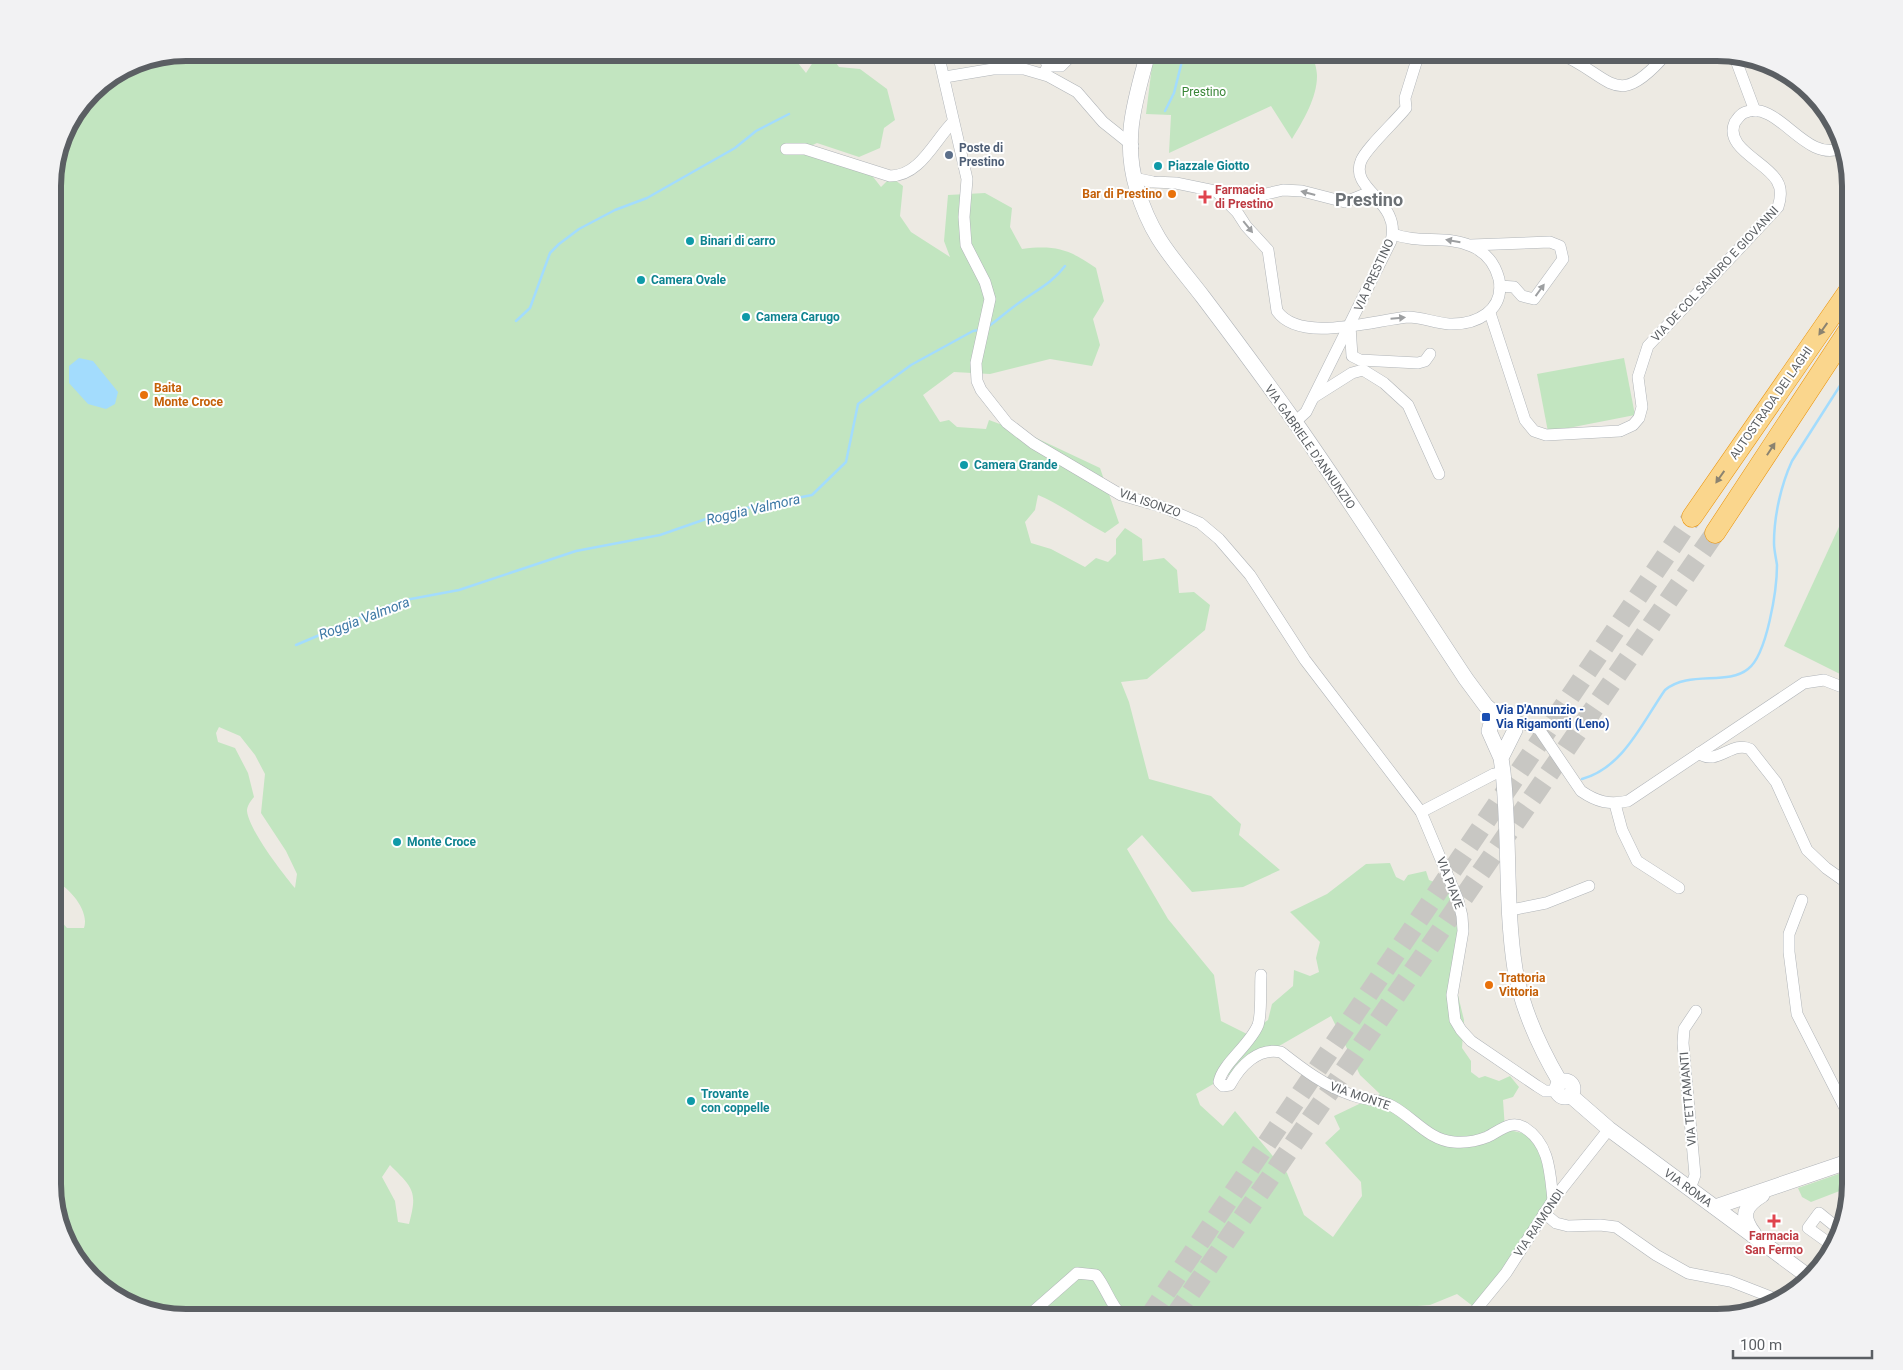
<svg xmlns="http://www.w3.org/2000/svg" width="1903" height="1370" font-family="Roboto,sans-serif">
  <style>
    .green { fill: #c2e5c0; fill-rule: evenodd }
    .water { fill: #a3dcfd }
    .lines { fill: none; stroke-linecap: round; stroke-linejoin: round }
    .stream { stroke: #a3dcfd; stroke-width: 2.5 }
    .highway-tunnel { stroke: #c8c7c3; stroke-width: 20; stroke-dasharray: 20 10; stroke-linecap: butt }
    .street-casing { stroke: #b0b4b8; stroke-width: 12 }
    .secondary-casing { stroke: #afb3b8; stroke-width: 16 }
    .highway-casing { stroke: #eb9205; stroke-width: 21 }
    .street { stroke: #fff; stroke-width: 11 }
    .secondary { stroke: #fff; stroke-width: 15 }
    .highway { stroke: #fad68d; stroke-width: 20 }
    .oneway { fill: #9d9fa1 }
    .oneway2 { fill: #8b8370 }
    .service-dot { fill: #5c6f8a; stroke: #fff; stroke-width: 2 }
    .culture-dot { fill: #0f9aa8; stroke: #fff; stroke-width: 2 }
    .food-dot { fill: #e8710a; stroke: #fff; stroke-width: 2 }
    .health-dot { fill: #e0444e; stroke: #fff; stroke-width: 2 }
    .transit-dot { fill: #1a4fb4; stroke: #fff; stroke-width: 2 }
    .labels { text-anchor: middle; stroke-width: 4; stroke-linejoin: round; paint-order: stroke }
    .park-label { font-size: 12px; fill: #398637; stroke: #fff }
    .service-label { font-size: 12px; font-weight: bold; fill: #4e5e75; stroke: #fff; text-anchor: start }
    .culture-label { font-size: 12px; font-weight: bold; fill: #0d838f; stroke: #fff; text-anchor: start }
    .health-label { font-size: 12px; font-weight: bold; fill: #be3a42; stroke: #fff; text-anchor: start }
    .food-label { font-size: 12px; font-weight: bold; fill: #c56008; stroke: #fff; text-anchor: start }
    .street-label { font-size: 12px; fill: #5b5f63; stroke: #fff }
    .transit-label { font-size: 12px; font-weight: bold; fill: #164399; stroke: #fff; text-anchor: start }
    .water-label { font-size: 14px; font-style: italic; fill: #3e79a6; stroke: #fff }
    .district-label { font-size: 18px; font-weight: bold; fill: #6c7175; stroke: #fff }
    .rim { fill: none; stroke: #5b5f63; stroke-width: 6 }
  </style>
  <rect width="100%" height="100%" fill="#edeae3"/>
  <g class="green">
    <path d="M186,53H790L806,73L817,56L814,53H829L839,67L860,69L887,89L895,120L884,128L880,148L859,157L817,143L795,153H818L870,173L881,187L891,177L903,186L900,216L911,232L950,257L944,241L948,195L985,193L1012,208L1010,227L1022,249C1055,245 1069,249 1096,268L1104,301L1093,319L1100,345L1092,366L1050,359L990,374L954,372L923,395L940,422L949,420L957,427L986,429L989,420L1032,436L1100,468L1119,523L1105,533C1082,521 1062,505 1038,495L1035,510L1025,522L1031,543L1051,549L1085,567L1096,558L1108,562L1116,554V539L1125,528L1142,539L1143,561L1164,558L1177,570L1179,593L1194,592L1210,605L1205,630L1147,679L1121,682L1129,702L1149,779L1211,796L1241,824L1239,835L1280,870L1243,887L1192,892L1142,835L1127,849L1168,919L1214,975L1221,1021L1247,1034L1268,1020L1272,1004L1293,986L1294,970L1310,976L1319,972L1316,958L1320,942L1290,912L1327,894L1366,864L1390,863L1396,877L1404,881L1408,875L1426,871L1429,880L1449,888L1458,933L1456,987L1464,1020L1462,1048L1471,1061V1072L1479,1078L1485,1076L1499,1081L1510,1076L1519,1087L1513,1097L1503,1100L1505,1129L1526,1134L1544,1157L1549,1197L1518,1254L1474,1307L1457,1294L1430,1305L1405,1307L1390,1317H1360L1344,1309L1315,1313L1317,1317H186L143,1311L105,1290L66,1243L53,1192V912L67,928H84C90,910 68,886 53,880V178L63,135L92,91L135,63ZM219,727L240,736L255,755L265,774L261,813L286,851L297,874L295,888C283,874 249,830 247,811C247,806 250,802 254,797L248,773L235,748L218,742L216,733ZM1331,1016L1360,1075L1380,1094L1334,1116L1340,1129L1325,1143L1361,1182L1362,1196L1333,1237L1304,1215L1287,1173L1235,1111L1223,1126L1200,1105L1196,1094ZM390,1165C413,1188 418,1191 409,1224L398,1222L395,1201L382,1177Z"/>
    <path d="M1157,53H1312C1314,60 1317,69 1317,76C1317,98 1303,121 1292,139L1271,106L1169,153L1171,115L1146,114L1152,66Z"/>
    <path d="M1624,358L1635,415L1548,432L1537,374Z"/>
    <path d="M1844,516L1850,519V679L1784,646Z"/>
    <path d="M1850,1170V1187L1811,1202L1802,1197L1798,1188Z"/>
  </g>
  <path class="water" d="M79,358L93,361L118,392L115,404L106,409L88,404L69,383V366Z"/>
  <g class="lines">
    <g class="stream">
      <path d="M1165,111L1174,93L1184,53"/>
      <path d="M516,321L530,308L550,253L559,244L579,229L615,210L647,198L698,169L735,148L756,131L789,114"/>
      <path d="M989,326C1000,318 1011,308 1023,300C1039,289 1053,282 1065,266"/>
      <path d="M296,645L400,601L459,590L576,551L660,535L726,512L812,495L846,462L858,404L911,365L973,331L979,330"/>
      <path d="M1582,779C1623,768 1642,723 1665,690C1689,670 1727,686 1748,669C1767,655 1777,589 1777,565C1776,558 1774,550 1774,543C1774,516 1781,485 1792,461L1850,370"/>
      <path d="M1062,1317L1081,1307"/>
    </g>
    <g class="highway-tunnel">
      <path d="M1149,1317L1692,517"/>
      <path d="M1174,1317L1715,533"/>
    </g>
    <g class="street-casing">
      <g id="street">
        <path d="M938,53L967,179L964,217L966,245L985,282L990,299L976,363L977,381L981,390L1007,423L1033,443L1121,495L1163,507L1200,523L1219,539L1250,575L1305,660L1421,812L1458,900L1462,916L1463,931L1452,995L1455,1020L1461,1030L1471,1041L1537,1086L1545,1091H1557"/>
        <path d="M1042,53L1048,66L1045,71"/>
        <path d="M1558,53C1612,75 1615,114 1667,53"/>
        <path d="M1734,55L1755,111"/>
        <path d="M1048,66H1061L1074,53"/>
        <path d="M945,77L993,69H1024L1048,76L1077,92L1103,122L1133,146"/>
        <path d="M786,149H805L890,176C920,176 934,141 953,122"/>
        <path d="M1134,178L1153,182L1176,183L1239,196H1257L1283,190L1302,191L1345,202L1370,192"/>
        <path d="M1216,191L1237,212L1246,226L1268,250L1277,311C1300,344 1374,320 1408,317C1421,317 1435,323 1449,324C1476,325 1505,311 1499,279C1495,264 1486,252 1471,246C1446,235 1419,244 1393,234"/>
        <path d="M1471,245L1550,242L1560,246L1563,259L1534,299L1522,296L1514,287L1500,286"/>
        <path d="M1490,313L1525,420L1534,431L1546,435L1620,431L1633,425L1639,418L1642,407L1638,377L1648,346L1778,207C1781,198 1782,189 1777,181C1767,162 1723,148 1735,122C1738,118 1741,113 1746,112C1779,100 1805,164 1842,148"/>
        <path d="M1350,326L1352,356L1360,360L1418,363L1425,361L1430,354"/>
        <path d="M1314,397L1352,373L1363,370L1384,383L1408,405L1439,474"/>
        <path d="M1295,422L1306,412L1391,241C1402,201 1349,190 1361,161C1366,148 1396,121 1406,108L1405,98L1419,53"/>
        <path d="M1511,719L1539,729L1581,791C1597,802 1609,805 1628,801L1804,683L1824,680L1850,690"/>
        <path d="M1699,753C1716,767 1732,740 1750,749L1776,782L1807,850L1826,868L1850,885"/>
        <path d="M1615,804L1622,830L1637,861L1679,888"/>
        <path d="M1421,812L1494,774L1503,772"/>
        <path d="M1802,900L1789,934V952L1797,1014L1850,1118"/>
        <path d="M1511,910L1546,903L1589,886"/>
        <path d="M1261,975C1260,989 1262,1014 1258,1025C1250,1045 1222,1064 1219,1082L1223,1086L1230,1085C1240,1066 1258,1047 1281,1052C1304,1070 1325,1086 1352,1095C1365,1100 1380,1100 1392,1106C1413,1117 1428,1140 1454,1142C1465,1143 1477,1141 1487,1137C1500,1131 1511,1119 1525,1128C1550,1144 1550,1174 1553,1200"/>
        <path d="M1690,1189L1695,1175L1683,1043L1684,1029L1696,1011"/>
        <path d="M1544,1213L1556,1223L1568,1226L1600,1225L1616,1227L1656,1255L1688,1273L1730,1281L1771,1297"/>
        <path d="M1833,1246L1808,1228L1819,1213L1835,1226L1843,1227"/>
        <path d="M1027,1317L1077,1273L1096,1275C1107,1289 1110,1305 1123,1317"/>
        <path d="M1470,1317L1506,1273L1553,1200L1609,1129"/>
      </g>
    </g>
    <g class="secondary-casing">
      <g id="secondary">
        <path d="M1148,53C1135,101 1122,139 1137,189C1152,239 1173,258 1203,297C1234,338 1265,380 1295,422C1354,506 1409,593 1466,679L1486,706L1498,716"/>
        <path d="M1501,758L1515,730L1511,719L1503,716L1492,720L1489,731L1501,758L1503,772C1510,837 1505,905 1515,969C1522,1009 1540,1048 1560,1082"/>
        <circle cx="1565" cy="1089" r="8"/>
        <path d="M1570,1095L1609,1129L1809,1277"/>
        <path d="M1715,1207L1850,1161"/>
        <path d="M1754,1234C1740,1216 1744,1206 1762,1195"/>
      </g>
    </g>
    <g class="highway-casing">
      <g id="highway">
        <path d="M1692,517L1850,289"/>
        <path d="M1715,533L1850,328"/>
        <path d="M1148,1317H1149"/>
      </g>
    </g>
    <use href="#street" class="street"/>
    <use href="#secondary" class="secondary"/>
    <use href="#highway" class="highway"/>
  </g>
  <defs><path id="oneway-solid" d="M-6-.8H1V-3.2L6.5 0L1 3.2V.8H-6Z" transform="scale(1.25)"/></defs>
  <g class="oneway">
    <use href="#oneway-solid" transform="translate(1308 193) rotate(-165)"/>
    <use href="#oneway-solid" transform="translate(1248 227) rotate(51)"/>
    <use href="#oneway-solid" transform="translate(1453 241) rotate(-170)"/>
    <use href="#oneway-solid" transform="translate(1540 290) rotate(-54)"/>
    <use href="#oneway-solid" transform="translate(1398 318) rotate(-5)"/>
  </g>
  <g class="oneway2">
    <use href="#oneway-solid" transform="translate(1823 329) rotate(125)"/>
    <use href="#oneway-solid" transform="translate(1771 449) rotate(-57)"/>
    <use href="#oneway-solid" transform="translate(1720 477) rotate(125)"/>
  </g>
  <circle class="service-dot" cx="949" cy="155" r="5"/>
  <g class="culture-dot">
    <circle cx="1158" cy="166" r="5"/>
    <circle cx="690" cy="241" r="5"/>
    <circle cx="641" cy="280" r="5"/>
    <circle cx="746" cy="317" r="5"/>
    <circle cx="964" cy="465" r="5"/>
    <circle cx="397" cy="842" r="5"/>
    <circle cx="691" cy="1101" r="5"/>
  </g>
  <g class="food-dot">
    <circle cx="1172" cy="194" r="5"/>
    <circle cx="144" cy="395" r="5"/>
    <circle cx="1489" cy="985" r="5"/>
  </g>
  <g class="health-dot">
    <path d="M1202.5 189.5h5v5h5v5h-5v5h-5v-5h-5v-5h5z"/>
    <path d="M1771.5 1213.5h5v5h5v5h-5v5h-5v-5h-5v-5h5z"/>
  </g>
  <rect class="transit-dot" x="1481" y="712" width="10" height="10" rx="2.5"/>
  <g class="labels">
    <g class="park-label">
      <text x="1204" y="96">Prestino</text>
    </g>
    <g class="service-label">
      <text x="959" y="152">Poste di<tspan x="959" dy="14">Prestino</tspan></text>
    </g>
    <g class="culture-label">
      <text x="1168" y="170">Piazzale Giotto</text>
      <text x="700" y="245">Binari di carro</text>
      <text x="651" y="284">Camera Ovale</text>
      <text x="756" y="321">Camera Carugo</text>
      <text x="974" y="469">Camera Grande</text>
      <text x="407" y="846">Monte Croce</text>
      <text x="701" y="1098">Trovante<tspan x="701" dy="14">con coppelle</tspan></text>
    </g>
    <g class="health-label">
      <text x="1215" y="194">Farmacia<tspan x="1215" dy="14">di Prestino</tspan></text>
      <text x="1774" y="1240" text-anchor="middle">Farmacia<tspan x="1774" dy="14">San Fermo</tspan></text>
    </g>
    <g class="food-label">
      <text x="1162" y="198" text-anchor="end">Bar di Prestino</text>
      <text x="154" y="392">Baita<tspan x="154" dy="14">Monte Croce</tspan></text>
      <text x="1499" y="982">Trattoria<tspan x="1499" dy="14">Vittoria</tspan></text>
    </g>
    <g class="street-label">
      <text transform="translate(1715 274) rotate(-47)" y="4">VIA DE COL SANDRO E GIOVANNI</text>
      <text transform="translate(1374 275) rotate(-65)" y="4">VIA PRESTINO</text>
      <text transform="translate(1771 403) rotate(-55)" y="4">AUTOSTRADA DEI LAGHI</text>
      <text transform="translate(1310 447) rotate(55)" y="4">VIA GABRIELE D'ANNUNZIO</text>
      <text transform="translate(1150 503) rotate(19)" y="4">VIA ISONZO</text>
      <text transform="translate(1450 883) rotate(69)" y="4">VIA PIAVE</text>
      <text transform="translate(1360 1096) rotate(19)" y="4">VIA MONTE</text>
      <text transform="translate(1688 1099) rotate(-95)" y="4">VIA TETTAMANTI</text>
      <text transform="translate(1688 1188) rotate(36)" y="4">VIA ROMA</text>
      <text transform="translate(1539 1223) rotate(-56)" y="4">VIA RAIMONDI</text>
    </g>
    <g class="transit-label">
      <text x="1496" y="714">Via D'Annunzio -<tspan x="1496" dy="14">Via Rigamonti (Leno)</tspan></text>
    </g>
    <g class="water-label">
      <text transform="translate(753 509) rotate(-13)" y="5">Roggia Valmora</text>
      <text transform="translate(364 618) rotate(-21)" y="5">Roggia Valmora</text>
    </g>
    <g class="district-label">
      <text x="1369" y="206">Prestino</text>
    </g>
  </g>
  <path d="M0 0H1903V1370H0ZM186 61H1717A125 125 0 0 1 1842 186V1184A125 125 0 0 1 1717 1309H186A125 125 0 0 1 61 1184V186A125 125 0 0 1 186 61Z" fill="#f2f2f3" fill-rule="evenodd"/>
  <path class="rim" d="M186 61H1717A125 125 0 0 1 1842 186V1184A125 125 0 0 1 1717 1309H186A125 125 0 0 1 61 1184V186A125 125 0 0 1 186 61Z"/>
  <path d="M1733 1350v8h139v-8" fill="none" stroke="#5b5f63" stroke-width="2.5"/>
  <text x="1740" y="1350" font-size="15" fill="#5b5f63" stroke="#ffffff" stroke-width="4" paint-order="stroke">100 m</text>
</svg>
